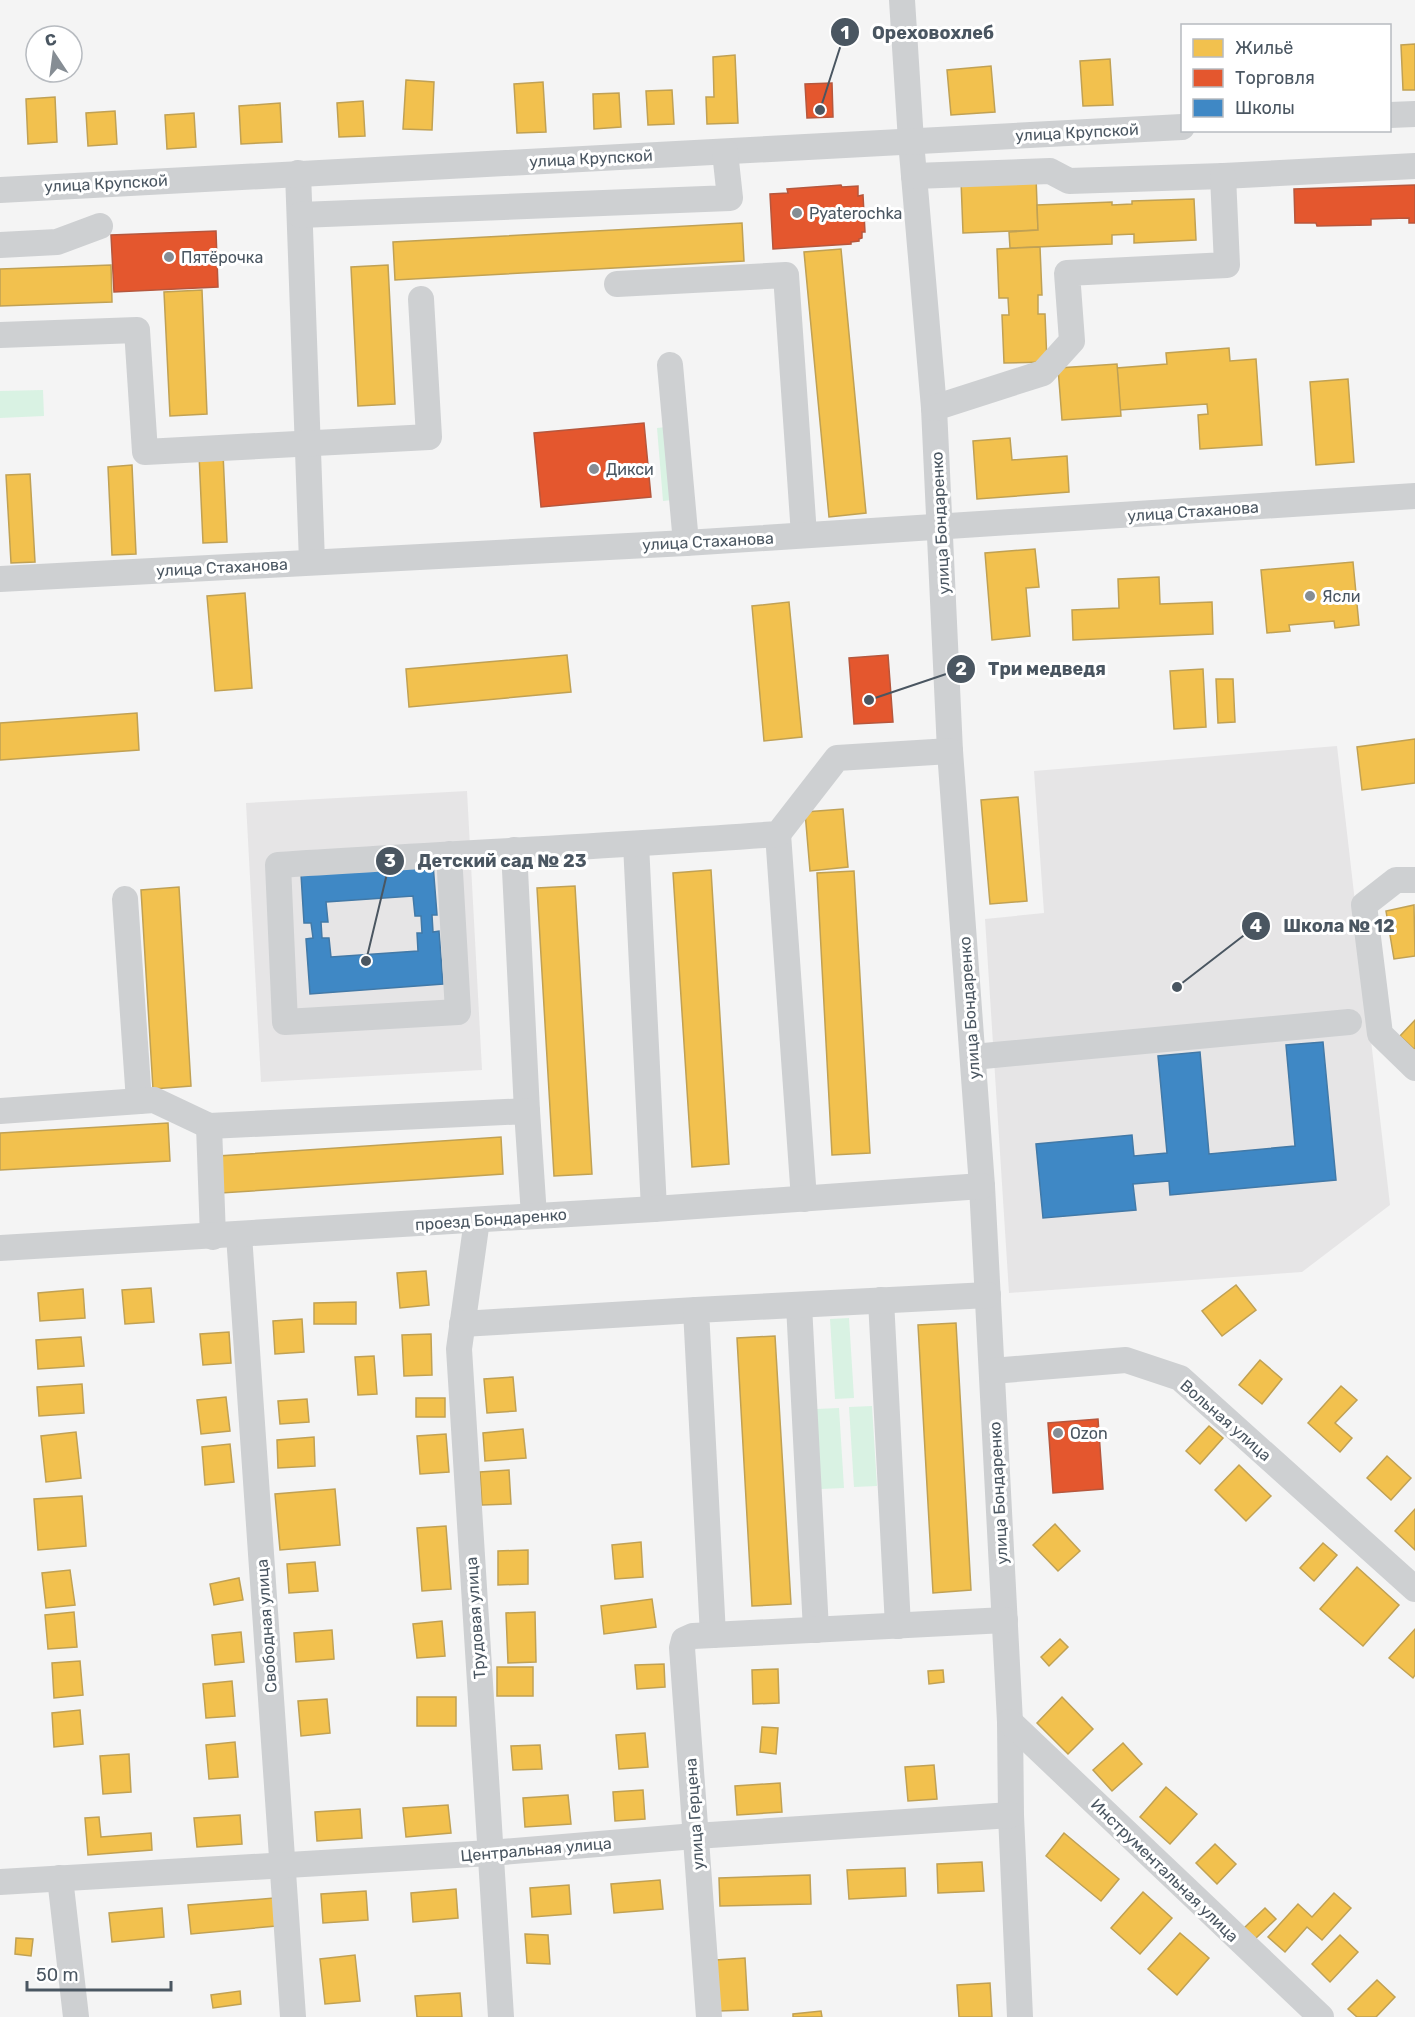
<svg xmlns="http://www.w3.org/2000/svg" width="1415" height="2017" font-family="Rubik,sans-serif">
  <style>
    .education { fill: #e6e5e6 }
    .green { fill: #d9f2e3 }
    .homes { fill: #f2c14e; stroke: #c0a154; stroke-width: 1.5 }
    .shops { fill: #e4572e; stroke: #b6573d; stroke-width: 1.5 }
    .schools { fill: #3f88c5; stroke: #4279a7; stroke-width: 1.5; fill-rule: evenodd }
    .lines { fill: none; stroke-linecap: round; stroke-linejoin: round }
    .minor { stroke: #ced0d2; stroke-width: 26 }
    .poi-dot { fill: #868d94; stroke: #fff; stroke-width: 2 }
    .labels { text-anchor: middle; stroke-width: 6; stroke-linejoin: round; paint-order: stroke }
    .street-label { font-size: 16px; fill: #4a5661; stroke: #fff }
    .poi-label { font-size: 16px; fill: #4a5661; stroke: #fff; text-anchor: start }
    .leader { fill: none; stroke: #4a5661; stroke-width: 2 }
    .callout-dot { fill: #4a5661; stroke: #fff; stroke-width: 2 }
    .mark-label { font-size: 18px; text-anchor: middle; font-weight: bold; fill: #fff }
    .callout-label { font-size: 18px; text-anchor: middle; font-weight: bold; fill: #4a5661; stroke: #fff; stroke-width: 6; stroke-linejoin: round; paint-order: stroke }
  </style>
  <rect width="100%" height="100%" fill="#f4f4f4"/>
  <g class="education">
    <path d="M1337,746L1390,1205L1302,1272L1009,1293L985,919L1044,913L1034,771Z"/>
    <path d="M467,791L482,1070L261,1082L246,803Z"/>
  </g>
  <g class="green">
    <path d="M43,390L44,416L0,418V391Z"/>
    <path d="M666,427L672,500L663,501L657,428Z"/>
    <path d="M849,1318L854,1398L835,1399L830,1319Z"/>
    <path d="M872,1406L877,1486L854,1487L849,1407Z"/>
    <path d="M839,1408L844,1488L821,1489L816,1409Z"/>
  </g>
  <g class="homes">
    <path d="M1415,44V90H1403L1401,45Z"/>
    <path d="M735,55L738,123L707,124L706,97H714L713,57Z"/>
    <path d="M1110,59L1113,105L1083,106L1080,61Z"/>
    <path d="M991,66L995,112L951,115L947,70Z"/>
    <path d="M406,80L434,82L432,130L403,129Z"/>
    <path d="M543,82L546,132L517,133L514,84Z"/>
    <path d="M672,90L674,124L648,125L646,91Z"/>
    <path d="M619,93L621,127L594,129L593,94Z"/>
    <path d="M55,97L57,142L28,144L26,99Z"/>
    <path d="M363,101L365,136L339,137L337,103Z"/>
    <path d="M280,103L282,142L241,144L239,106Z"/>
    <path d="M115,111L117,144L88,146L86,113Z"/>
    <path d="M194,113L196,147L167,149L165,115Z"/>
    <path d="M1036,177L1038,230L963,233L961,180Z"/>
    <path d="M1194,199L1196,240L1134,243V234L1112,235V244L1010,248L1009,232L1038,230L1037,205L1112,202V205L1132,204V201Z"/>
    <path d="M742,223L744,261L395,280L393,242Z"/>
    <path d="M1040,247L1042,295H1038V314H1045L1047,362L1004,363L1002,315H1009L1008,298H999L997,249Z"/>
    <path d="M841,249L866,513L829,517L804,252Z"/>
    <path d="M111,265L112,302L0,306V269Z"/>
    <path d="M388,265L395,404L358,406L351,267Z"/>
    <path d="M202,290L207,414L170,416L164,292Z"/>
    <path d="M1229,348L1230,361L1256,359L1262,445L1200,449L1198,415L1208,414L1207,404L1120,410L1117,368L1167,364L1166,353Z"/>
    <path d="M1117,364L1121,416L1062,420L1058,368Z"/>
    <path d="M1348,379L1354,462L1316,465L1310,382Z"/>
    <path d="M1010,438L1012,460L1067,456L1069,492L977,499L973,441Z"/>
    <path d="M223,453L227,542L203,543L199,454Z"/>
    <path d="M132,465L136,554L112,555L108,467Z"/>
    <path d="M30,474L35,562L11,563L6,475Z"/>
    <path d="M1035,549L1039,587L1026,588L1030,636L992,640L985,553Z"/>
    <path d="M1353,562L1359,625L1335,628L1334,621L1289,625L1290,631L1267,633L1261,570Z"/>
    <path d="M1159,577L1160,604L1212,602L1213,634L1073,640L1072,610L1119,608L1118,579Z"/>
    <path d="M245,593L252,688L215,691L207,596Z"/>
    <path d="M789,602L802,737L764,741L752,606Z"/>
    <path d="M567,655L571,692L409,707L406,669Z"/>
    <path d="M1203,669L1206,727L1174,729L1170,671Z"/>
    <path d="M1216,679H1233L1235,722L1218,723Z"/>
    <path d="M137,713L139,750L0,760V723Z"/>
    <path d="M1415,739V783L1362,790L1357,747Z"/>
    <path d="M1018,797L1027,901L990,904L981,800Z"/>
    <path d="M843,809L848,867L810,871L805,812Z"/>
    <path d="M711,870L729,1164L692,1167L673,873Z"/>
    <path d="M854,871L870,1153L832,1155L817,873Z"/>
    <path d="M575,886L592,1174L554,1176L537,888Z"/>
    <path d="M179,887L191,1086L153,1089L141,890Z"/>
    <path d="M1414,905L1415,956L1394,959L1386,911Z"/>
    <path d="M1415,1020V1048L1414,1049L1400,1036Z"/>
    <path d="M168,1123L170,1161L0,1170V1133Z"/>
    <path d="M501,1137L503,1174L221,1193L218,1156Z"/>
    <path d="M426,1271L429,1305L400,1308L397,1273Z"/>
    <path d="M1236,1285L1256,1310L1222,1336L1202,1311Z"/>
    <path d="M151,1288L154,1322L125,1324L122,1290Z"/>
    <path d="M83,1289L85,1318L40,1321L38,1293Z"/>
    <path d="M356,1302V1324H314V1303Z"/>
    <path d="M302,1319L304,1352L275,1354L273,1321Z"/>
    <path d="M956,1323L971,1590L933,1593L918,1325Z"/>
    <path d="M229,1332L231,1363L203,1365L200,1334Z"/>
    <path d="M431,1334L432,1375L404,1376L402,1335Z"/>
    <path d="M775,1336L791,1604L752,1606L737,1338Z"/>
    <path d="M81,1337L84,1366L38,1369L36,1340Z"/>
    <path d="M374,1356L377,1394L358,1395L355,1357Z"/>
    <path d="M1260,1360L1282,1379L1262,1404L1239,1385Z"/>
    <path d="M513,1377L516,1411L487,1413L484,1379Z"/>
    <path d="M82,1384L84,1413L39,1416L37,1387Z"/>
    <path d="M1341,1386L1357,1400L1335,1423L1352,1438L1340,1452L1308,1423Z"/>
    <path d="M226,1397L230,1431L201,1434L197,1400Z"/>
    <rect x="416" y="1398" width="29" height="19"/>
    <path d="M307,1399L309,1422L280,1424L278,1401Z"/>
    <path d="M1209,1426L1223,1438L1200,1464L1186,1451Z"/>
    <path d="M523,1429L526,1458L485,1461L483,1433Z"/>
    <path d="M76,1432L81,1478L46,1482L41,1436Z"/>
    <path d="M446,1434L449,1472L420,1474L417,1436Z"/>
    <path d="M314,1437L315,1466L278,1468L277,1440Z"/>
    <path d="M230,1444L234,1482L205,1485L202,1447Z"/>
    <path d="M1387,1456L1411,1478L1391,1500L1367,1478Z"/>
    <path d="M1239,1465L1271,1496L1246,1521L1215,1490Z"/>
    <path d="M509,1470L511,1504L482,1505L480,1472Z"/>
    <path d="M335,1489L340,1545L280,1550L275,1494Z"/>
    <path d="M82,1496L86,1546L38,1550L34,1499Z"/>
    <path d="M1415,1509V1550L1395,1531Z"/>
    <path d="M1055,1524L1080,1551L1058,1571L1033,1545Z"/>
    <path d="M446,1526L451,1589L422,1591L417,1528Z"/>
    <path d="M641,1542L643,1577L615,1579L612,1545Z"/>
    <path d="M1323,1543L1337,1555L1314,1581L1300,1568Z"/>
    <path d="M528,1550V1584L498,1585V1551Z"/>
    <path d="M315,1562L318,1591L289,1593L287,1564Z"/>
    <path d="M1357,1567L1399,1605L1363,1646L1320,1609Z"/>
    <path d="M70,1570L75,1605L46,1608L42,1573Z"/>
    <path d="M239,1578L243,1600L214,1605L210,1584Z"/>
    <path d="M652,1599L656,1627L604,1634L601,1606Z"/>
    <path d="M74,1612L77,1647L48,1649L45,1615Z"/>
    <path d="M535,1612L536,1662L508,1663L506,1613Z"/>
    <path d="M442,1621L445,1656L417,1658L413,1624Z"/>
    <path d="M1415,1629V1675L1413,1678L1389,1658Z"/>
    <path d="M332,1630L334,1659L296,1662L294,1633Z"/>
    <path d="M241,1632L244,1662L215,1665L212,1635Z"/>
    <path d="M1060,1639L1068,1647L1049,1666L1041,1657Z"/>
    <path d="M80,1661L83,1695L54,1698L52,1663Z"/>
    <path d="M664,1664L665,1687L637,1689L635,1665Z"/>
    <rect x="497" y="1667" width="36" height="29"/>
    <path d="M778,1669L779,1703L753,1704L752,1670Z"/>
    <path d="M943,1670L944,1682L929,1684L928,1671Z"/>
    <path d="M232,1681L235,1716L206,1718L203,1684Z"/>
    <rect x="417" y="1697" width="39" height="29"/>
    <path d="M1062,1697L1093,1729L1068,1754L1037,1723Z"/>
    <path d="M327,1699L330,1733L301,1736L298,1701Z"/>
    <path d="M80,1710L83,1744L54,1747L52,1713Z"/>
    <path d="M762,1727L778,1728L776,1754L760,1752Z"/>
    <path d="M645,1733L648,1767L619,1769L616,1735Z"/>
    <path d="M235,1742L238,1777L209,1779L206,1745Z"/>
    <path d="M1123,1743L1142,1764L1112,1791L1093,1770Z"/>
    <path d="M540,1745L542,1769L513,1770L511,1746Z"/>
    <path d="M129,1754L131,1792L103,1794L100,1756Z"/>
    <path d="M934,1765L937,1799L908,1801L905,1767Z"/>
    <path d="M780,1783L782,1812L737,1815L735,1786Z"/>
    <path d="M1166,1787L1197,1814L1170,1844L1140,1817Z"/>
    <path d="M643,1790L645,1819L615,1821L613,1792Z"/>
    <path d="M568,1795L571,1824L525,1827L523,1798Z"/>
    <path d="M448,1805L451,1833L406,1837L403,1808Z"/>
    <path d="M360,1809L362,1838L317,1841L315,1812Z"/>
    <path d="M240,1815L242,1844L197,1847L194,1818Z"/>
    <path d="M99,1817L101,1837L151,1833L152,1850L88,1855L85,1818Z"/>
    <path d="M1064,1833L1119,1879L1101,1901L1046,1856Z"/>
    <path d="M1215,1844L1236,1864L1217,1884L1196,1863Z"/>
    <path d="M982,1862L984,1891L938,1893L937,1864Z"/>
    <path d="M905,1868L906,1896L849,1899L847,1870Z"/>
    <path d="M810,1875L811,1904L720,1906L719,1878Z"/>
    <path d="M660,1880L663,1909L614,1913L611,1884Z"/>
    <path d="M569,1885L571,1914L532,1917L530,1888Z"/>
    <path d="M456,1889L458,1918L413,1922L411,1893Z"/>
    <path d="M366,1891L368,1920L323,1923L321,1894Z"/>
    <path d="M1143,1892L1172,1918L1140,1954L1111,1928Z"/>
    <path d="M1334,1893L1351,1908L1322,1940L1307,1927L1285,1952L1268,1937L1298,1904L1312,1917Z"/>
    <path d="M274,1898L276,1926L191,1934L188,1905Z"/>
    <path d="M162,1908L164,1937L112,1942L109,1913Z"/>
    <path d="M1265,1908L1276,1919L1255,1939L1244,1928Z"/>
    <path d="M1180,1933L1209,1958L1177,1995L1148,1969Z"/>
    <path d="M525,1934L548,1935L550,1964L527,1963Z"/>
    <path d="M1340,1935L1358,1952L1330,1982L1312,1964Z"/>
    <path d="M16,1938L33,1939L31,1956L15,1954Z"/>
    <path d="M355,1955L360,2001L325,2004L320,1959Z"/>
    <path d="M745,1958L748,2010L719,2011L716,1960Z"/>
    <path d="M1377,1980L1395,1997L1376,2017H1357L1348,2009Z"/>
    <path d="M990,1983L992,2017H959L957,1985Z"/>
    <path d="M240,1991L241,2004L213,2008L211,1995Z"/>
    <path d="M460,1993L462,2017H417L415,1996Z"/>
    <path d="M821,2011L822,2017H793V2014Z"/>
  </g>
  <g class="shops">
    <path d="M832,83L833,117L807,118L805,84Z"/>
    <path d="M841,185L842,187L858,186V196L863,195L865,232H862V238L859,239V241L851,242V244L773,249L770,194L788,193L787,189Z"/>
    <path d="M1415,185V223H1409V218L1371,219V225L1317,226L1316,223H1295L1294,189Z"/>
    <path d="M216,231L218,287L114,292L111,235Z"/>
    <path d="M644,423L651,497L541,507L534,433Z"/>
    <path d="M888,655L893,722L854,724L849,658Z"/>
    <path d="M1098,1419L1103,1489L1053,1493L1048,1423Z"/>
  </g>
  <g class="schools">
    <path d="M433,864L437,915H432L433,932L439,931L443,984L310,994L306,939L313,938L311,923H304L301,874ZM413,896L415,916H421L422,933H417L418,951L331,957L329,938H322L321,922H328L326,902Z"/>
    <path d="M1323,1042L1336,1180L1170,1195L1169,1181L1133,1184L1136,1210L1043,1218L1036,1144L1132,1135L1134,1156L1167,1153L1158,1056L1200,1052L1209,1154L1295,1146L1286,1045Z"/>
  </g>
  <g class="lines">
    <g class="minor">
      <path d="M902,0L911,141L934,408L950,751L982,1186L1010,1722L1011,1815L1020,2017"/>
      <path d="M1390,115L1415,114"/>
      <path d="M298,173L312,562"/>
      <path d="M914,176L1050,171L1069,181L1223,176L1415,166"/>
      <path d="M0,190L1182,127"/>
      <path d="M300,215L730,198L725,152"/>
      <path d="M0,245L57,242L100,226"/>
      <path d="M617,284L786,275L804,535"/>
      <path d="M0,335L137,330L145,452L429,437L421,299"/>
      <path d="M670,365L686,543"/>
      <path d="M934,408L1043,373L1072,341L1067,273L1227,265L1223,176"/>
      <path d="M0,579L686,543L1415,496"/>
      <path d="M778,834L804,1199"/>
      <path d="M636,844L654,1209"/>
      <path d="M514,850L527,1111"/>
      <path d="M449,854L458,1012L285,1022L278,865C445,854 611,846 778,834L837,758L950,751"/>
      <path d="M1415,880H1396L1364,905L1380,1034L1415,1068"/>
      <path d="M125,899L139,1101"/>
      <path d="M973,1057L1349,1022"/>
      <path d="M0,1111L154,1100L209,1126L527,1111L534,1216"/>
      <path d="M209,1126L213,1237"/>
      <path d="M477,1220L459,1349L501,2017"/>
      <path d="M239,1235L293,2017"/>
      <path d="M0,1248L654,1209L982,1186"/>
      <path d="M881,1300L898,1626"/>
      <path d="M799,1305L816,1630"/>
      <path d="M462,1324L696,1310"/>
      <path d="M992,1371L1126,1360L1180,1378L1415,1589"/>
      <path d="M713,1635L696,1310L988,1295"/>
      <path d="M1010,1722L1321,2017"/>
      <path d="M60,1878L76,2017"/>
      <path d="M0,1882L490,1853L695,1836L1011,1815"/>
      <path d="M709,2017L682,1648L684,1640L693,1636L1005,1620"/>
    </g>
  </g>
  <g class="poi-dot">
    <circle cx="797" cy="213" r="6"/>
    <circle cx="169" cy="257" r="6"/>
    <circle cx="594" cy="469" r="6"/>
    <circle cx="1310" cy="596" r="6"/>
    <circle cx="1058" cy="1433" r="6"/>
  </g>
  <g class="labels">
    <g class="street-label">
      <text transform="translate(1077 132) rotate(-3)" y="6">улица Крупской</text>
      <text transform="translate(591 158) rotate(-3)" y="6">улица Крупской</text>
      <text transform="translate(106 183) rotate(-3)" y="6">улица Крупской</text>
      <text transform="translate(1193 511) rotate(-4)" y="6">улица Стаханова</text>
      <text transform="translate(940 523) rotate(-93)" y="6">улица Бондаренко</text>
      <text transform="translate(708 541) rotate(-3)" y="6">улица Стаханова</text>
      <text transform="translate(222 567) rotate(-3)" y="6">улица Стаханова</text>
      <text transform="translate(969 1008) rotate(-94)" y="6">улица Бондаренко</text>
      <text transform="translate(491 1219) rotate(-4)" y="6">проезд Бондаренко</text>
      <text transform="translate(1226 1420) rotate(41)" y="6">Вольная улица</text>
      <text transform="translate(998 1493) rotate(-93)" y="6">улица Бондаренко</text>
      <text transform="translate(475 1618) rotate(-94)" y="6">Трудовая улица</text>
      <text transform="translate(266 1626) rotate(-94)" y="6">Свободная улица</text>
      <text transform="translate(694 1814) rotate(-94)" y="6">улица Герцена</text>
      <text transform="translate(536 1849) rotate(-5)" y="6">Центральная улица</text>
      <text transform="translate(1165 1870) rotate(44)" y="6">Инструментальная улица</text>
    </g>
    <g class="poi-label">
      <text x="809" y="219">Pyaterochka</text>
      <text x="181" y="263">Пятёрочка</text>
      <text x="606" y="475">Дикси</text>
      <text x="1322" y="602">Ясли</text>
      <text x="1070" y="1439">Ozon</text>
    </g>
  </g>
  <path class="leader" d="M820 110L845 32M869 700L961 669M366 961L390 861M1177 987L1256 926"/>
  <g class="callout-dot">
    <circle cx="820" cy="110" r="6"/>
    <circle cx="869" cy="700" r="6"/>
    <circle cx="366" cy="961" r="6"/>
    <circle cx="1177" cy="987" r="6"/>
    <circle cx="845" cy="32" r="15"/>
    <circle cx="961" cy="669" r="15"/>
    <circle cx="390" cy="861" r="15"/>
    <circle cx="1256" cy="926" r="15"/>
  </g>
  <g class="mark-label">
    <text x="845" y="39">1</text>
    <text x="961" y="675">2</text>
    <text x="390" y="867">3</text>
    <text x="1256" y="932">4</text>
  </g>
  <g class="callout-label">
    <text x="933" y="39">Ореховохлеб</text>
    <text x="1047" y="675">Три медведя</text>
    <text x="502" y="867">Детский сад № 23</text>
    <text x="1339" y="932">Школа № 12</text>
  </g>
  <rect x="1181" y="24" width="210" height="108" fill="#ffffff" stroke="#b7bbc0" stroke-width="1.5"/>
  <rect x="1193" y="39" width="30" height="18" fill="#f2c14e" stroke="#b7bbc0" stroke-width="1.5"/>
  <text x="1235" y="54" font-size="18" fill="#4a5661">Жильё</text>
  <rect x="1193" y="69" width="30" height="18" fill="#e4572e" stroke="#b7bbc0" stroke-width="1.5"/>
  <text x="1235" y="84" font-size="18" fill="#4a5661">Торговля</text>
  <rect x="1193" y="99" width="30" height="18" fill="#3f88c5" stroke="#b7bbc0" stroke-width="1.5"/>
  <text x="1235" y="114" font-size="18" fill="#4a5661">Школы</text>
  <g transform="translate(54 54) rotate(347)"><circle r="28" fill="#ffffff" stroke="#b7bbc0" stroke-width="1.5"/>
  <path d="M0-4.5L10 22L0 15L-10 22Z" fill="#868d94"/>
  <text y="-9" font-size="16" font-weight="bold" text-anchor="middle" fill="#4a5661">С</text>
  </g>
  <path d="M27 1981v9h144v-9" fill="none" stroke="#4a5661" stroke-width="3"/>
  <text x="36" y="1981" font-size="18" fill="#4a5661" stroke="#ffffff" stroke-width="4.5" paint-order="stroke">50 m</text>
</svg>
